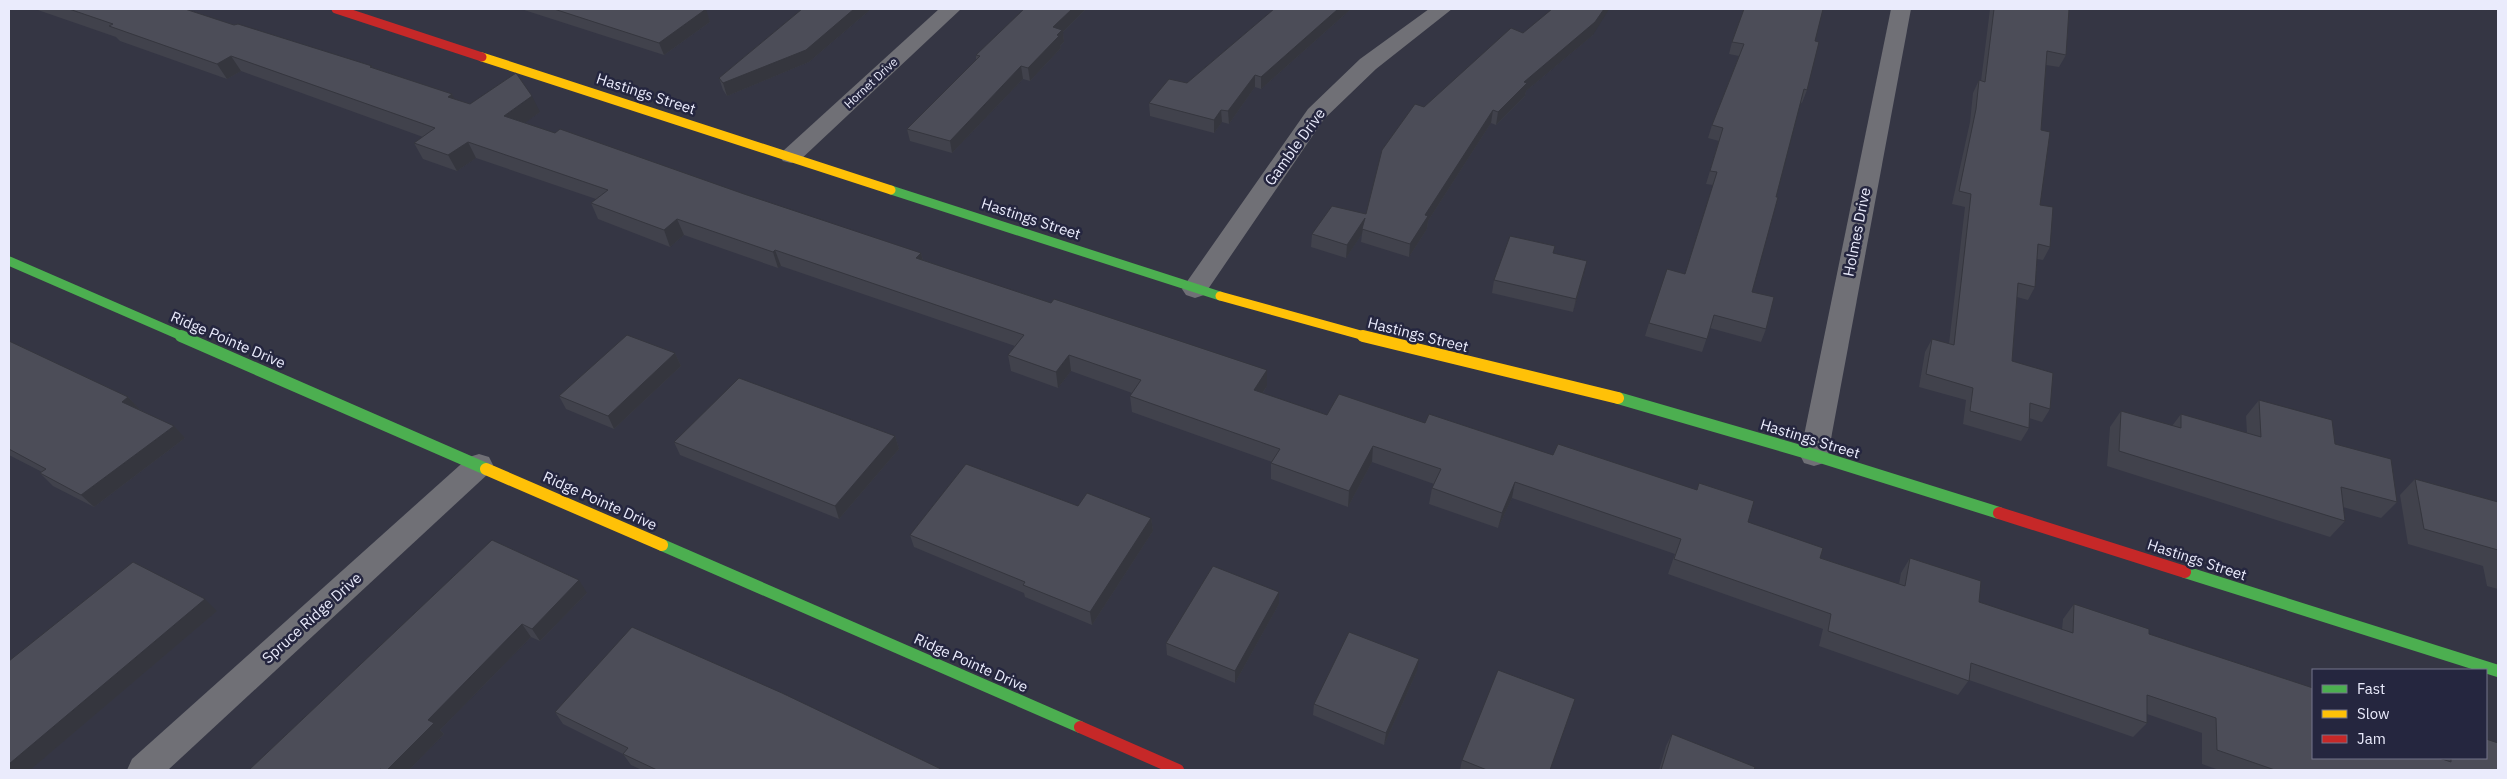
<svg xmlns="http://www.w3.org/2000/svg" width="2507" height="779" font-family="'IBM Plex Sans',sans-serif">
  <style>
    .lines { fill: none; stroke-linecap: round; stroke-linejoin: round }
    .street { fill: #707076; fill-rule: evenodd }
    .fast-far1 { stroke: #4caf50; stroke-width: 9 }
    .fast { stroke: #4caf50; stroke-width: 12 }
    .slow-far1 { stroke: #ffc107; stroke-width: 9 }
    .slow { stroke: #ffc107; stroke-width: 12 }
    .jam-far1 { stroke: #c62828; stroke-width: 9 }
    .jam { stroke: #c62828; stroke-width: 12 }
    .wall { fill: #41424c }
    .shaded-wall { fill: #35363e }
    .building { fill: #4c4d58; stroke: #35363e }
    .labels { text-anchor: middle; stroke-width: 5; stroke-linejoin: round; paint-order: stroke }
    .far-street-label { font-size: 12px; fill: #eaebfc; stroke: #25263f }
    .street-label { font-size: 15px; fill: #eaebfc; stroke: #25263f }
  </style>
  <rect width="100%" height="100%" fill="#353644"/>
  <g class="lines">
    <g class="street">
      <path d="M939,9H961L799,161L791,163L783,161L779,156L783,151Z"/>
      <path d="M1429,9H1452L1376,69L1324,119L1204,295L1195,298L1186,295L1182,289L1186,283L1308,109L1360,59Z"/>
      <path d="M1891,9H1911L1828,455L1824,463L1814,466L1804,463L1800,455Z"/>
      <path d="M479,454L489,457L493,465L489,473L168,770H127L132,759L469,457Z"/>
    </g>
    <g class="fast-far1">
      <path d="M891,190L1220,296"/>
      <path d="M9,261L184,337"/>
    </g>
    <g class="fast">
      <path d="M181,336L486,469"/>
      <path d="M1618,398L1814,455L1999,513"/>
      <path d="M662,545L1080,727"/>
      <path d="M2185,572L2498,671"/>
    </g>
    <g class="slow-far1">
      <path d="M482,57L891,190"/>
      <path d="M1220,296L1368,337"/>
    </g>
    <g class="slow">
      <path d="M1363,336L1618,398"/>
      <path d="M486,469L662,545"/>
    </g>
    <path class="jam-far1" d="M336,9L482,57"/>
    <g class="jam">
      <path d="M1999,513L2185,572"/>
      <path d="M1080,727L1178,770"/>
    </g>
  </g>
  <g class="wall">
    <path d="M35,9H185L234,25L373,68L452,94L454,99L470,104L540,112L524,123L921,253L923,260L1267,386L1263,393L1327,415L1425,423L1748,522L1820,558L1899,584L1901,573L1910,558L1979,602L2062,630L2063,619L2074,604L2149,634L2313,758H2486L2498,770H2219L2202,764V733L2147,714V723L2133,737L1969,680L1958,695L1819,646L1823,629L1668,574L1675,554L1512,498L1498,528L1429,504L1432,488L1434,484L1372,462L1348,507L1271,479V463L1272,462L1132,412L1130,396L1132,393L1071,371L1058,388L1011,371L1008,355L1015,346L781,266L778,268L684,235L670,247L598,219L591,203L596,199L476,158L457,171L423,159L414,143L423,137L241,71L227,79L120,41L116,37Z"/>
    <path d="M521,9H705L710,22L664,55Z"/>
    <path d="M802,9H871L809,62L727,96L723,90L719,78Z"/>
    <path d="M1024,9H1086L1063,32L1064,42L1060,46L1061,48L1030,81L1023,79L952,153L910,141L907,129L976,60V55Z"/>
    <path d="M1274,9H1351L1261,89L1255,87L1229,124L1222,122L1214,133L1150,116L1149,103L1187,83Z"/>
    <path d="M1990,9H2069L2066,55L2059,67L2046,65L2041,130L2040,205L2050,247L2043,260L2037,259L2035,287L2028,300L2017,297L2012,361L2050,409L2042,422L2029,418V428L2021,441L1963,424L1966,400L1919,387L1925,352L1932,339L1949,344L1965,207L1952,204L1970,122L1973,93L1979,80L1981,81Z"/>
    <path d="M1523,33L1593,35L1526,91L1525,96L1496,125L1491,123L1428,221L1427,229L1409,257L1361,242L1362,234L1346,258L1311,247L1312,234L1366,214Z"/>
    <path d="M1815,41L1807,90L1802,103L1800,102L1752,292L1766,329L1761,342L1710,328L1702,352L1645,336L1649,323L1685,274L1713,185L1706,184L1719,141L1708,138L1712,125L1739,56L1729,54L1732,42Z"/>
    <path d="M1555,246L1553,254L1584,274L1573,312L1492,293L1494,280Z"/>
    <path d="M9,341L128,397L139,409L185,438L94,507L53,486L40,473L42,472L9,455Z"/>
    <path d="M675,353L681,366L614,429L566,409L559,396Z"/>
    <path d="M2259,400L2335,444L2397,502L2381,518L2343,507L2345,521L2330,537L2107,466L2110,427L2121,411L2172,426L2181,414L2247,433L2246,416Z"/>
    <path d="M895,436L899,449L839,519L680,455L674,442Z"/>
    <path d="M2415,479L2498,502V589L2487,586L2483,566L2408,544L2400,495Z"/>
    <path d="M1078,506L1151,518L1153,531L1092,625L1025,597L1024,593L914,547L910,535Z"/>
    <path d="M492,540L587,593L540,641L531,637L440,730L444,734L409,770H249Z"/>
    <path d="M1279,592V604L1235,683L1167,655L1166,643Z"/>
    <path d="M1417,671L1384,745L1313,715L1314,704Z"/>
    <path d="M555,712L941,769L942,770H642L631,765L623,754L563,724Z"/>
    <path d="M1672,734L1754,770H1659L1666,746Z"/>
    <path d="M1462,760L1550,770H1460Z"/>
  </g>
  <g class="shaded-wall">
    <path d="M706,9L710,22L664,55L659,43Z"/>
    <path d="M854,9H871L809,62L727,96L723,83Z"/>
    <path d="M1072,9H1086L1063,32L1064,42L1060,46L1061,48L1030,81L1028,68L1053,27Z"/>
    <path d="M1338,9H1351L1261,89V77Z"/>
    <path d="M1604,9H1609L1593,35L1526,91L1525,96L1496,125L1498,112L1524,82Z"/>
    <path d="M231,56L241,71L227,79L217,64Z"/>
    <path d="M1021,66L1023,79L952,153L950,141Z"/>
    <path d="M1255,75V87L1229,124L1228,111Z"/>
    <path d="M452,94L460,110L448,97Z"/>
    <path d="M532,96L540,112L512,132L504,116Z"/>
    <path d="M1221,110L1222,122L1214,133V120Z"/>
    <path d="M1493,110L1491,123L1428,221L1427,229L1409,257L1410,244L1425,215Z"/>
    <path d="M468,142L476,158L457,171L448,155Z"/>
    <path d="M1365,218L1362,234L1346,258L1347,245Z"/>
    <path d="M677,219L684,235L670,247L664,230Z"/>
    <path d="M775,250L781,266L778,268L773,252Z"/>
    <path d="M921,253L925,269L916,258Z"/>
    <path d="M1587,261L1584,274L1573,312L1576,299Z"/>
    <path d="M675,353L681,366L614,429L608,416Z"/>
    <path d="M1069,355L1071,371L1058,388L1056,372Z"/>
    <path d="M1267,370V386L1254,406V390Z"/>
    <path d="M128,397L140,410L122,402Z"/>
    <path d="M174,426L185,438L94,507L81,495Z"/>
    <path d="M895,436L899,449L839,519L835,506Z"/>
    <path d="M1373,446L1372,462L1348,507L1349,491Z"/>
    <path d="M1515,482L1512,498L1498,528L1502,513Z"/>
    <path d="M1151,518L1153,531L1092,625L1090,612Z"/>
    <path d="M579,580L587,593L540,641L532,629Z"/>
    <path d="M1279,592V604L1235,683V671Z"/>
    <path d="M205,599L217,611L30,770H9V764Z"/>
    <path d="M522,624L531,637L440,730L444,734L409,770H387L428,720Z"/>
    <path d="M1419,659L1417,671L1384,745L1386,733Z"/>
  </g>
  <g class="building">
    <path d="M69,9H185L234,25L238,24L372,66L370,67L452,94L448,97L470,104L516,73L532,96L504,116L555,133L560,129L744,194L921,253L916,258L1051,303L1054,299L1267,370L1254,390L1327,415L1339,394L1425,423L1429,414L1553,455L1558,444L1697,490L1699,483L1754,501L1748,522L1823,548L1820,558L1905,586L1910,558L1981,581L1979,602L2073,633L2074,604L2149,629V634L2313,688V758H2439L2451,762V758H2486V739L2498,743V770H2275L2217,750L2216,718L2147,695V723L1971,663L1969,681L1828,631L1831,614L1674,559L1681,539L1515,482L1502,513L1432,488L1441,469L1373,446L1349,491L1271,463L1280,449L1130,396L1141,380L1069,355L1056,372L1008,355L1024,335L775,250L773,252L677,219L664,230L591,203L608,190L468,142L448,155L414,143L435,128L231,56L217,64L109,26L113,24Z"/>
    <path d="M554,9H706L659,43Z"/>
    <path d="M802,9H854L806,50L723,83L719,78Z"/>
    <path d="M1024,9H1072L1053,27L1062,30L1057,35L1059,36L1028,68L1021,66L950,141L907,129L980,56L976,55Z"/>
    <path d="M1274,9H1338L1261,77L1255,75L1228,111L1221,110L1214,120L1149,103L1169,79L1187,83Z"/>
    <path d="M1552,9H1604L1595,22L1524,82L1527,83L1498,112L1493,110L1425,215L1428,216L1410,244L1362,229L1365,218L1347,245L1312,234L1332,206L1366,214L1382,150L1415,104L1424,107L1511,28L1523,33Z"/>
    <path d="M1744,9H1823L1815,41L1819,42L1807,90L1804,89L1776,197H1778L1752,292L1774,297L1766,329L1714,315L1707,339L1649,323L1667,269L1685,274L1717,172L1710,171L1723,128L1712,125L1744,44L1732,42Z"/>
    <path d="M1994,9H2069L2066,55L2047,51L2041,130L2050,132L2040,205L2053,207L2050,247L2038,244L2035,287L2018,283L2012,361L2053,373L2050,409L2030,403L2029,428L1970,411L1973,388L1926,374L1932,339L1954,345L1971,194L1959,191L1976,109L1979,80L1985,82Z"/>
    <path d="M1510,236L1555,246L1553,253L1587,261L1576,299L1494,280Z"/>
    <path d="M627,335L675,353L608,416L559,396Z"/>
    <path d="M9,341L128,397L122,402L174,426L81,495L40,473L46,469L9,449Z"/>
    <path d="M739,378L895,436L835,506L674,442Z"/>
    <path d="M2259,400L2332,420L2335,444L2391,459L2397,502L2341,487L2345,521L2119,451L2121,411L2181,428V414L2261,437Z"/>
    <path d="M966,464L1078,506L1087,493L1151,518L1090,612L1023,585L1025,582L910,535Z"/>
    <path d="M2415,479L2498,502V550L2424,529Z"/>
    <path d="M492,540L579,580L532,629L522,624L428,720L434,723L387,770H382L380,769L379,770H249Z"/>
    <path d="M133,562L205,599L9,764V661Z"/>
    <path d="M1213,566L1279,592L1235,671L1166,643Z"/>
    <path d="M632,627L782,693L941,769L940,770H657L623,754L628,748L555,712Z"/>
    <path d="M1349,632L1419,659L1386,733L1314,704Z"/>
    <path d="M1498,670L1575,699L1550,770H1487L1462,760Z"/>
    <path d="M1672,734L1755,767L1754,770H1661Z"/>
  </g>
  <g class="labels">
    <g class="far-street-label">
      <text transform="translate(871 83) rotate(-43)" y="4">Hornet Drive</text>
    </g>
    <g class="street-label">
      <text transform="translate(646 94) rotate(18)" y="5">Hastings Street</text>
      <text transform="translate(1295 147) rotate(-54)" y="5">Gamble Drive</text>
      <text transform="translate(1031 219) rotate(18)" y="5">Hastings Street</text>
      <text transform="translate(1857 232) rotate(-79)" y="5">Holmes Drive</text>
      <text transform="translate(1418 335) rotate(14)" y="5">Hastings Street</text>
      <text transform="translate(228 340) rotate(23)" y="5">Ridge Pointe Drive</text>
      <text transform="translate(1810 439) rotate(17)" y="5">Hastings Street</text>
      <text transform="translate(600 501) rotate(24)" y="5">Ridge Pointe Drive</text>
      <text transform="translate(2197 560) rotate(18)" y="5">Hastings Street</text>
      <text transform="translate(312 618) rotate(-42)" y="5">Spruce Ridge Drive</text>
      <text transform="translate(971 663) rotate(24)" y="5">Ridge Pointe Drive</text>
    </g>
  </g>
  <rect width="2507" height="779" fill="none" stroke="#eaebfc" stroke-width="20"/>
  <rect x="2312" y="669" width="175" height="90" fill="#25263f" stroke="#74758b"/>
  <rect x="2322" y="685" width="25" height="8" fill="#4caf50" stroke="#74758b"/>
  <text x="2357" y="694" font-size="15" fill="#eaebfc">Fast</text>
  <rect x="2322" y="710" width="25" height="8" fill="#ffc107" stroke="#74758b"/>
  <text x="2357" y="719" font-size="15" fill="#eaebfc">Slow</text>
  <rect x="2322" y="735" width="25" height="8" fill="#c62828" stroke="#74758b"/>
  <text x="2357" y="744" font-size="15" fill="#eaebfc">Jam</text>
</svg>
